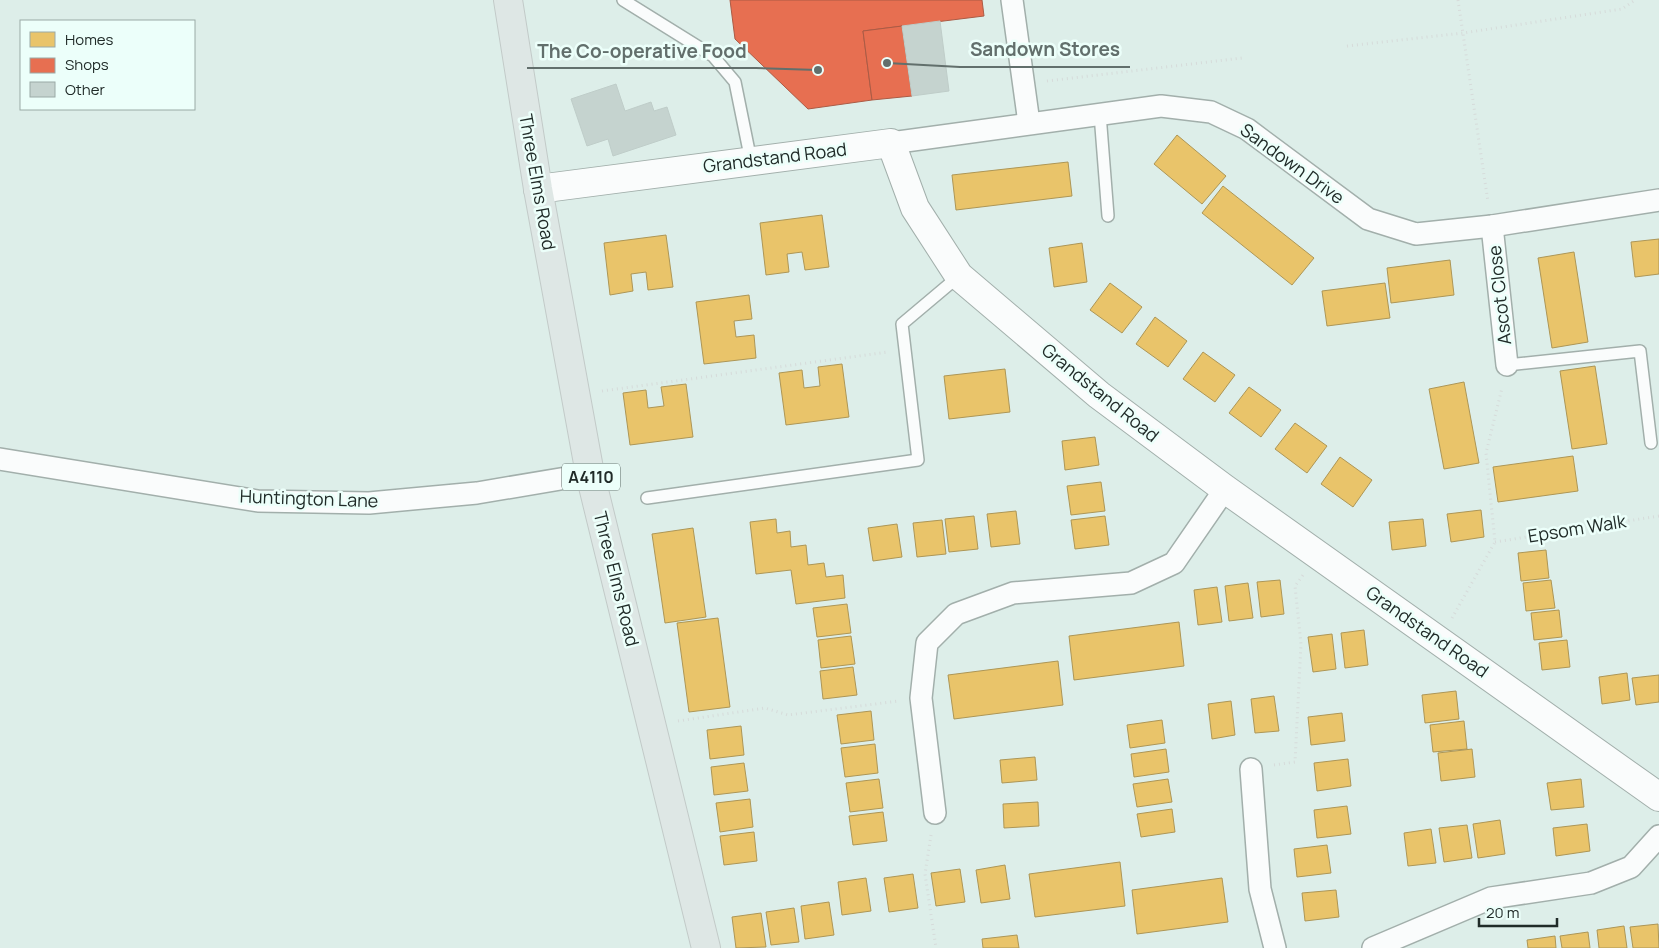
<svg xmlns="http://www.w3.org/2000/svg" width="1659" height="948" font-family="Manrope,sans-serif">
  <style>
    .homes { fill: #e9c46a; stroke: #ad9656 }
    .shops { fill: #e76f51; stroke: #ab5b45 }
    .building { fill: #c5d3cf; stroke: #bfcdc9 }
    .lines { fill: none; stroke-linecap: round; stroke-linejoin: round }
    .service-casing { stroke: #a2afab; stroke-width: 14 }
    .minor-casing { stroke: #a2afab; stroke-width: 24 }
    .tertiary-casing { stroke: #a2afab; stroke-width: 30 }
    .primary-casing { stroke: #c2cac8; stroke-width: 30 }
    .path { stroke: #d6dbda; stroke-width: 3; stroke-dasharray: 1 4; stroke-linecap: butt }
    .service { stroke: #fafcfc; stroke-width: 11 }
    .minor { stroke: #fafcfc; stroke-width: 21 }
    .tertiary { stroke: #fafcfc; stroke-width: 28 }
    .primary { stroke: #dee7e5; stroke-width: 28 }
    .labels { text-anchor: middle; stroke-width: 5; stroke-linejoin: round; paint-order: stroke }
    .shield { fill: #ecfffa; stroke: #5d6b67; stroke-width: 1 }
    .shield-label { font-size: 16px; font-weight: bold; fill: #202b28 }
    .street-label { font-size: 18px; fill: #202b28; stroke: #ecfffa }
    .leader { fill: none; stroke: #626f6c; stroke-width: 2 }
    .callout-dot { fill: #626f6c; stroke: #ecfffa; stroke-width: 2 }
    .callout-label { font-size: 19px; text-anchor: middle; font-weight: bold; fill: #626f6c; stroke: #ecfffa; stroke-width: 5; stroke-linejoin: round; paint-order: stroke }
  </style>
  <rect width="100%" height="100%" fill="#ddeee9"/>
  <g class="homes">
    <path d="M1177,135L1226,176L1202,204L1154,164Z"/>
    <path d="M1068,162L1072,196L956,210L952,175Z"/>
    <path d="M1223,186L1314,258L1292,285L1202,213Z"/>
    <path d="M822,215L829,267L805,270L802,252L787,254L789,272L766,275L760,223Z"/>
    <path d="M666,235L673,287L648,290L646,272L631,274L633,291L610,295L604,243Z"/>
    <path d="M1659,239V274L1635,277L1631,242Z"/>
    <path d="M1082,243L1087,282L1054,287L1049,248Z"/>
    <path d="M1574,252L1588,342L1552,348L1538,258Z"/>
    <path d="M1450,260L1454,295L1391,303L1387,268Z"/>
    <path d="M1110,283L1142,307L1122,333L1090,310Z"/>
    <path d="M1385,283L1390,318L1327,326L1322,291Z"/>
    <path d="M749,295L752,319L734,321L736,337L754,335L756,358L704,364L696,302Z"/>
    <path d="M1155,317L1187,341L1168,367L1136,344Z"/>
    <path d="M1203,352L1235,375L1215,402L1183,379Z"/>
    <path d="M842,364L849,417L786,425L779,373L802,370L804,388L820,386L818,367Z"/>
    <path d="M1595,366L1607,444L1572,449L1560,371Z"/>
    <path d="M1005,369L1010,412L949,419L944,376Z"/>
    <path d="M1464,382L1479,463L1444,469L1429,389Z"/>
    <path d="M686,384L693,437L630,445L623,393L646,390L648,408L664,406L661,387Z"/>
    <path d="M1249,387L1281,410L1261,437L1229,413Z"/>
    <path d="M1295,423L1327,446L1307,473L1275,449Z"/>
    <path d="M1095,437L1099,465L1065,470L1062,441Z"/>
    <path d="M1573,456L1578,491L1498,502L1493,467Z"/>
    <path d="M1340,457L1372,480L1353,507L1321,484Z"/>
    <path d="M1101,482L1105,511L1071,515L1067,486Z"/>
    <path d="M1481,510L1484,537L1451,542L1447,514Z"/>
    <path d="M1016,511L1020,544L991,547L987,514Z"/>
    <path d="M974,516L978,549L949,552L945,519Z"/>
    <path d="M1105,516L1109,545L1075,549L1071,520Z"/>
    <path d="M776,519L777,533L790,531L791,547L806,545L808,565L824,563L826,577L843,575L845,598L796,604L791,570L756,574L750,522Z"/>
    <path d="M1423,519L1426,546L1392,550L1389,522Z"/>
    <path d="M942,520L946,554L917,557L913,523Z"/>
    <path d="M897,524L902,557L873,561L868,528Z"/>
    <path d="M693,528L706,617L665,623L652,534Z"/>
    <path d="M1546,550L1549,578L1521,581L1518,553Z"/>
    <path d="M1280,580L1284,614L1261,617L1257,582Z"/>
    <path d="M1551,580L1555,608L1526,611L1523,583Z"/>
    <path d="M1248,583L1253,618L1229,621L1225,586Z"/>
    <path d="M1217,587L1222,622L1198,625L1194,590Z"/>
    <path d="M847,604L851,633L817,637L813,608Z"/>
    <path d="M1559,610L1562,637L1534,640L1531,613Z"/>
    <path d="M718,618L730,707L689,712L677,623Z"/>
    <path d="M1179,622L1184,666L1074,680L1069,636Z"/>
    <path d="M1364,630L1368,665L1345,668L1341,633Z"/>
    <path d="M1332,634L1336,669L1313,672L1308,637Z"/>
    <path d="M851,636L855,664L821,668L818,640Z"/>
    <path d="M1567,640L1570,667L1542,670L1539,643Z"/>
    <path d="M1058,661L1063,705L954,719L948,675Z"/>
    <path d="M853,667L857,695L823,699L820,671Z"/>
    <path d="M1627,673L1630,700L1602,704L1599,677Z"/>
    <path d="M1659,675V702L1636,705L1632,678Z"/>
    <path d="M1456,691L1459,719L1425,723L1422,695Z"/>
    <path d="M1274,696L1279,731L1255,733L1251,699Z"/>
    <path d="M1231,701L1235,735L1212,739L1208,704Z"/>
    <path d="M871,711L874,740L841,744L837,715Z"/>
    <path d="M1342,713L1345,741L1311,745L1308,717Z"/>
    <path d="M1162,720L1165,743L1130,748L1127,725Z"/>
    <path d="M1464,721L1467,749L1433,752L1430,725Z"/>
    <path d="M741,726L744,755L710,759L707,730Z"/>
    <path d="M875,744L878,773L845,777L841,748Z"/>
    <path d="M1166,749L1169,772L1134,777L1131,754Z"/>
    <path d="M1472,749L1475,777L1441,781L1438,753Z"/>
    <path d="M1035,757L1037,780L1002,783L1000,760Z"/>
    <path d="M1348,759L1351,786L1317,791L1314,763Z"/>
    <path d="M744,763L748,791L714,795L711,767Z"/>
    <path d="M879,779L883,808L850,812L846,783Z"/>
    <path d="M1168,779L1172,802L1137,807L1133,784Z"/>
    <path d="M1581,779L1584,807L1551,810L1547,783Z"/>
    <path d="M750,799L753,827L720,832L716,803Z"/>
    <path d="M1038,802L1039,826L1004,828L1003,804Z"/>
    <path d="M1347,806L1351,834L1317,838L1314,810Z"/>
    <path d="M1172,809L1175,832L1141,837L1137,814Z"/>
    <path d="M883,812L887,841L853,845L849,816Z"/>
    <path d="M1500,820L1505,854L1478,858L1473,824Z"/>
    <path d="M1587,824L1590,851L1556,856L1553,828Z"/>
    <path d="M1467,825L1472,858L1444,862L1439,828Z"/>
    <path d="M1431,829L1436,863L1408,866L1404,833Z"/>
    <path d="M754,832L757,861L724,865L720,836Z"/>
    <path d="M1327,845L1331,873L1297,877L1294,849Z"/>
    <path d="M1120,862L1125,906L1035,917L1029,874Z"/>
    <path d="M1005,865L1010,899L981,903L976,870Z"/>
    <path d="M960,869L965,902L936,906L931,873Z"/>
    <path d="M913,874L918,908L889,912L884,878Z"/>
    <path d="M866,878L871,911L842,915L838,882Z"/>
    <path d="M1222,878L1228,922L1137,934L1132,890Z"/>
    <path d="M1336,890L1339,917L1305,921L1302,893Z"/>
    <path d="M829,902L834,935L805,939L801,906Z"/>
    <path d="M794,908L799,942L771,945L766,912Z"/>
    <path d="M761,913L766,947L736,948L732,917Z"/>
    <path d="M1658,924L1659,948H1633L1630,927Z"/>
    <path d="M1624,926L1627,948H1599L1597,930Z"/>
    <path d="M1588,932L1590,948H1562L1560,936Z"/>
    <path d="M1017,935L1019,948H983L982,939Z"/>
    <path d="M1555,936L1556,948H1528L1527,940Z"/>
  </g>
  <g class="shops">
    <path d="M730,0H982L984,16L863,31L872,100L808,109L735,39Z"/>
    <path d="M902,26L912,96L872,100L863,31Z"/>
  </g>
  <g class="building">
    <path d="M940,21L949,91L912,96L902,26Z"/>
    <path d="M616,84L625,111L651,102L654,111L667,107L676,135L613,156L608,139L587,146L571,99Z"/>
  </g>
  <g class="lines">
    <g class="service-casing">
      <g id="service">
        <path d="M623,0L713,56L735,82L751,161"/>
        <path d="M1100,114L1108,216"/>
        <path d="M1507,365L1640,351L1651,443"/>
        <path d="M647,498L918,460L902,324L959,276"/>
      </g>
    </g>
    <g class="minor-casing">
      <g id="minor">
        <path d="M1012,0L1029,123"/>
        <path d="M891,143L1161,106L1211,112L1247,129L1368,219L1416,234L1492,226L1659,200"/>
        <path d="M1492,226L1507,365"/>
        <path d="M0,459L258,501L369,503L477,493L590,474"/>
        <path d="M1251,769L1260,889L1275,948"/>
        <path d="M935,813L921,698L927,643L956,614L1013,593L1131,583L1174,563L1225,489"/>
        <path d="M1373,948L1491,898L1591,883L1631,867L1659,836"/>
      </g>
    </g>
    <g class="tertiary-casing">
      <path id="tertiary" d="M538,189L891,143L915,208L959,276L1099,395L1225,489L1659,797"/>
    </g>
    <g class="primary-casing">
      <path id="primary" d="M508,0L538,189L590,474L706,948"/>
    </g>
    <g class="path">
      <path d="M1458,0L1488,202"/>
      <path d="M1347,46L1463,33L1622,9L1635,0"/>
      <path d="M1047,81L1242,58"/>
      <path d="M602,391L888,352"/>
      <path d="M1495,542L1659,516"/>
      <path d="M1452,618L1495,542L1486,453L1502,388"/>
      <path d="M678,721L765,708L788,715L899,701"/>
      <path d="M1274,765L1295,762L1301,644L1295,586L1303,575"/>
      <path d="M931,835L925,874L936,948"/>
    </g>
    <use href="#service" class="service"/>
    <use href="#minor" class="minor"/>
    <use href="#tertiary" class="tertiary"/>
    <use href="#primary" class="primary"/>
  </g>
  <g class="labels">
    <rect class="shield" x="562" y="463.5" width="58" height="27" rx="4"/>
    <g class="shield-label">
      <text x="591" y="483">A4110</text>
    </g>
    <g class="street-label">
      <text transform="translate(775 158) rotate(-7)" y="6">Grandstand Road</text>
      <text transform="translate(1292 164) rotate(36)" y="6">Sandown Drive</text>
      <text transform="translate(537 182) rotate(80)" y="6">Three Elms Road</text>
      <text transform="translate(1500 295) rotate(-96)" y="6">Ascot Close</text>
      <text transform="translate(1100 393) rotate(39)" y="6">Grandstand Road</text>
      <text transform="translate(309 499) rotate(2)" y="6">Huntington Lane</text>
      <text transform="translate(1577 529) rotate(-9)" y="6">Epsom Walk</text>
      <text transform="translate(616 579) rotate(76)" y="6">Three Elms Road</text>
      <text transform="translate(1427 632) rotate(35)" y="6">Grandstand Road</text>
    </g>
  </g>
  <path class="leader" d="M887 63L960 67H1130M818 70L756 68H527"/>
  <g class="callout-dot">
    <circle cx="887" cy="63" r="5"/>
    <circle cx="818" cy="70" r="5"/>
  </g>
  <g class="callout-label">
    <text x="1045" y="56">Sandown Stores</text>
    <text x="642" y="58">The Co-operative Food</text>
  </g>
  <rect x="20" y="20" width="175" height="90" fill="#ecfffa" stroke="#9aaaa6"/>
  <rect x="30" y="32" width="25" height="15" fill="#e9c46a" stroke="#9aaaa6"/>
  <text x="65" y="45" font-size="15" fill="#202b28">Homes</text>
  <rect x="30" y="58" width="25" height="15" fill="#e76f51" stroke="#9aaaa6"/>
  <text x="65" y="70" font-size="15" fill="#202b28">Shops</text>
  <rect x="30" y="82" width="25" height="15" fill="#c5d3cf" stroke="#9aaaa6"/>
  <text x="65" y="95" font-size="15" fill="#202b28">Other</text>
  <path d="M1479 918v8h78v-8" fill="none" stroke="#202b28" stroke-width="2.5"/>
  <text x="1486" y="918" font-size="15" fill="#202b28" stroke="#ecfffa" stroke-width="4" paint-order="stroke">20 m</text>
</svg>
